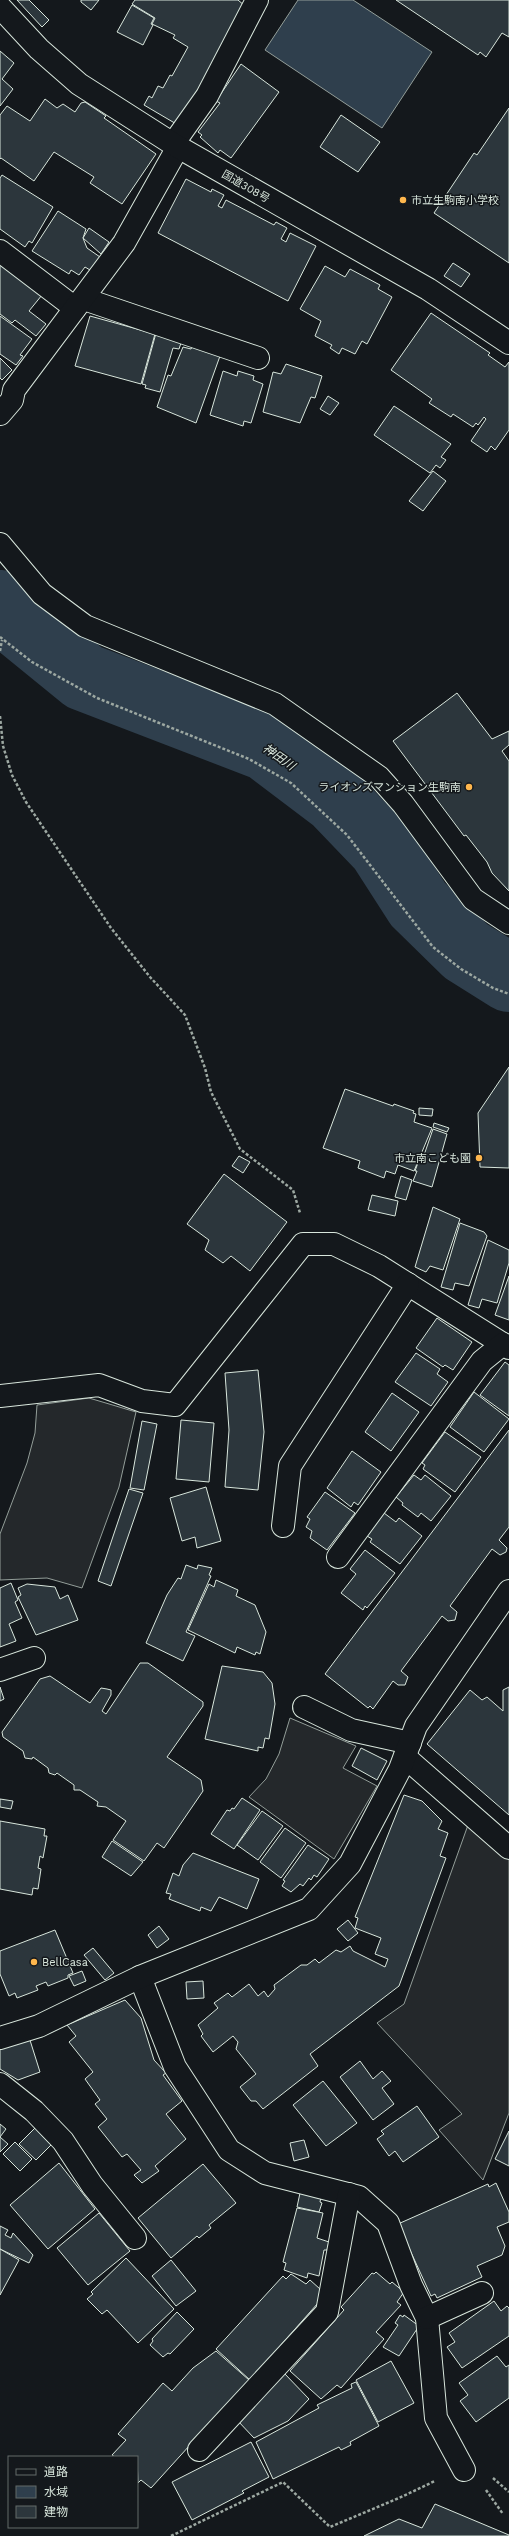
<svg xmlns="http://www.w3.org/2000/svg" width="509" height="2536" font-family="'Work Sans','Noto Sans JP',sans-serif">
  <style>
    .parking { fill: #24282b; stroke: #939e99 }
    .water { fill: #2f3f4d; stroke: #939e99 }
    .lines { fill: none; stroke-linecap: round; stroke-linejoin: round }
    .river { stroke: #2f3f4d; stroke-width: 68 }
    .building { fill: #2c363c; stroke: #d8e6dc }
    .minor-casing { stroke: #d8e6dc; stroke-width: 24 }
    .highway-casing { stroke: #d8e6dc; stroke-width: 24 }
    .path { stroke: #9da8a2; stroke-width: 2.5; stroke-dasharray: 3 2; stroke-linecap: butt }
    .minor { stroke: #14181c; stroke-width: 22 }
    .highway { stroke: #14181c; stroke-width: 22 }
    .poi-dot { fill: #ffb74d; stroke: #14181c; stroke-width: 1.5 }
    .labels { text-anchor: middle; stroke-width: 3; stroke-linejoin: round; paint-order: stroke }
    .street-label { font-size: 11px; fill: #d8e6dc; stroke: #14181c }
    .poi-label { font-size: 11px; fill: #d8e6dc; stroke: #14181c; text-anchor: start }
    .water-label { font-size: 12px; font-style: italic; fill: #d8e6dc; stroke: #14181c }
  </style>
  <rect width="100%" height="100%" fill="#14181c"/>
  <g class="parking">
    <path d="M89,1398L136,1412L119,1487L82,1588L47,1578L0,1580V1534L27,1463L35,1433L37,1405Z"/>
    <path d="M290,1718L356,1746L343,1768L377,1786L334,1859L249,1797L266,1779L279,1754Z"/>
    <path d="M468,1825L509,1859V2113L483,2180L439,2130L462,2114L377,2023L404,2004Z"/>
  </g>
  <path class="water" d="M298,0H353L432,52L382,128L265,50Z"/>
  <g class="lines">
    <path class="river" d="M0,604L15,621L84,677L266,747L336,800L382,848L418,904L466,951L509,978"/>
  </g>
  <g class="building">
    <path d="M17,0H29L49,20L42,27Z"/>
    <path d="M81,0H99L91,10L81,2Z"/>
    <path d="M135,0H238L245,6L178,125L144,105L149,96L152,98L158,86L163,88L170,75L172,76L188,47L173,38L175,35L152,24L155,18L132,4Z"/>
    <path d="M396,0H509V37L502,33L486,57L480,52L478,55Z"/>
    <path d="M132,5L154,18L151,24L153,25L143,45L117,32Z"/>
    <path d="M0,51L14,63L2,79L13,89L0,106Z"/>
    <path d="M241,64L279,92L231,158L220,150L218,153L200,137L202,135L198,132L220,103L216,101Z"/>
    <path d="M45,99L57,108L63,104L75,112L81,103L85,102L106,116L104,118L156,154L122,204L90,183L94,177L54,152L34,181L1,158L0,159V115L7,106L30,121Z"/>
    <path d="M509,108V263L434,213L474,153L477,155Z"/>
    <path d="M341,115L380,142L358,172L320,147Z"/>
    <path d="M2,175L53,207L32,243L29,241L25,247L0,229V178Z"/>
    <path d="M186,179L211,192L212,189L224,195L218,206L222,208L226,200L274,225L276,222L287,228L281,239L286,242L290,233L316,246L288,301L158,233Z"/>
    <path d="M58,211L86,229L83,238L87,248L100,257L90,270L85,267L79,275L71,270L69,274L32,251Z"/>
    <path d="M89,228L109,242L101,254L83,238Z"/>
    <path d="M453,263L470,274L461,287L444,276Z"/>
    <path d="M0,265L42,295L29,311L46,324L36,336L15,320L12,323L0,314Z"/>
    <path d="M325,266L345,277L350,269L380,285L378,289L392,297L367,344L362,341L355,354L342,348L339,354L330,348L332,345L315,336L321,321L300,309Z"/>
    <path d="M431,313L490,353L488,355L505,367L509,362V430L495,450L491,446L487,452L471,441L486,419L484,417L478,425L476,423L473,427L453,414L451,417L429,403L432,399L391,370Z"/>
    <path d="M0,316L32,339L20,355L23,356L16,365L0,354Z"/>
    <path d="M90,316L155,334L141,384L75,366Z"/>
    <path d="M156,333L182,340L179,349L173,348L160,392L145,388L146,385L142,384Z"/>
    <path d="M183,347L191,349L192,347L220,356L196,423L157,407L168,375L171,376Z"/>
    <path d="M0,358L12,370L2,380L0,378Z"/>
    <path d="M286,364L322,376L315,398L311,397L300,423L263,412L273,372L281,374Z"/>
    <path d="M223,371L237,376L238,371L254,376L253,380L263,384L251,423L244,421L243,426L210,415Z"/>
    <path d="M328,396L339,403L330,415L320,409Z"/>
    <path d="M394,406L451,444L441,457L446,460L440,468L436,465L430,473L374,435Z"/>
    <path d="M433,471L446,481L423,511L409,501Z"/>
    <path d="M457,693L492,739L509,731V745L502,751L509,761V891L492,873L487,862L466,835L464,836L393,741Z"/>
    <path d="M509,1067V1168L480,1167L478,1113Z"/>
    <path d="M345,1089L393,1106L394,1104L414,1111L413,1113L416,1114L414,1122L432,1128L414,1171L398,1165L395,1174L386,1171L384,1178L358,1168L360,1161L323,1148Z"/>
    <path d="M419,1108L433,1109L432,1116L419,1115Z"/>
    <path d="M434,1123L449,1128L447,1132L433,1127Z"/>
    <path d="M433,1129L447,1134L432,1187L413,1181L417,1171H415L419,1160L422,1161Z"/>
    <path d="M239,1156L250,1162L243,1173L232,1166Z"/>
    <path d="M224,1174L287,1222L250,1271L231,1256L223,1263L205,1250L209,1240L187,1224Z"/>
    <path d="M401,1176L412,1180L406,1200L395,1197Z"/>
    <path d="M372,1195L398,1201L395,1216L368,1210Z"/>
    <path d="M433,1207L460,1219L443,1270L430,1266L426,1272L415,1267Z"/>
    <path d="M460,1223L484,1232L487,1236L469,1286L455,1283L453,1290L441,1287Z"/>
    <path d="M488,1240L509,1250V1263L497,1303L482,1299L479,1308L468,1305Z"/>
    <path d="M509,1276V1320L495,1315Z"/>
    <path d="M437,1318L472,1342L453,1370L445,1365L443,1367L416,1348Z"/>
    <path d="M416,1353L440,1369L437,1374L448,1382L431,1406L395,1382Z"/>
    <path d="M505,1362L509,1365V1416L480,1395Z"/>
    <path d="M258,1370L264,1432L258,1490L225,1487L229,1430L225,1373Z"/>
    <path d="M474,1392L509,1419L484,1452L450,1427Z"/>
    <path d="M392,1393L419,1412L391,1451L365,1432Z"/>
    <path d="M181,1420L214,1423L209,1482L176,1479Z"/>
    <path d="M142,1421L157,1424L144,1490L130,1488Z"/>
    <path d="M509,1430V1527L499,1540L507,1548L506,1552L500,1555L492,1549L450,1606L457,1612L455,1620L448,1621L442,1616L401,1671L408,1677L405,1685H398L393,1681L373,1709L370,1706L368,1708L325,1674Z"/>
    <path d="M445,1432L481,1457L455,1492L423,1469L425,1465L422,1463Z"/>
    <path d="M352,1451L381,1472L358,1505L354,1502L351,1507L327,1488Z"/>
    <path d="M414,1475L421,1480L425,1475L451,1496L431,1521L421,1513L418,1517L402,1505L403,1503L396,1497Z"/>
    <path d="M206,1487L221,1541L197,1548L195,1537L182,1541L170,1498Z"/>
    <path d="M129,1489L143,1493L111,1586L98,1581Z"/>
    <path d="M325,1492L355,1513L327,1550L310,1538L312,1531L306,1527L310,1519L307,1517Z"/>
    <path d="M384,1513L396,1522L399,1518L422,1536L400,1564L370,1542L372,1539L367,1536Z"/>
    <path d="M365,1550L395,1573L367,1608L365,1606L363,1610L341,1593L356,1574L350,1569Z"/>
    <path d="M186,1565L197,1569L198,1565L212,1568L209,1575L211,1576L186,1632L195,1636L183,1661L146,1643L167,1595L178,1578L181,1579Z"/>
    <path d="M216,1580L238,1590L236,1596L255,1605L266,1632L260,1654L256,1652L255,1655L237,1647L235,1653L188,1630L209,1584L214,1587Z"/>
    <path d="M11,1583L18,1600L15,1602L22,1618L9,1624L16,1641L0,1647V1588Z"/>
    <path d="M27,1584L55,1587L60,1599L68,1595L78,1620L36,1635L18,1597L21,1595L18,1588Z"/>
    <path d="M140,1663H148L203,1702V1706L167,1757L201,1780L203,1791L164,1848L157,1843L144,1861L113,1840L126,1821L106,1807L97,1806L98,1802L80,1790H74V1785L57,1773L55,1775L49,1773L48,1768L33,1757L32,1759L25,1758L23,1751L3,1737L2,1732L40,1679L50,1676L90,1703L101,1688L107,1689L111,1690V1695L102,1711L106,1714Z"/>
    <path d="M222,1666L263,1672L272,1683L275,1704L269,1739L265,1738L263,1748L258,1747V1751L205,1739Z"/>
    <path d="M0,1687L4,1699L0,1701Z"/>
    <path d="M509,1687V1815L427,1744L470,1690L482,1700L487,1697L503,1711V1690Z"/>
    <path d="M361,1748L387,1761L377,1780L352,1766Z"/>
    <path d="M404,1795L422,1801L442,1821L438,1829L448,1833L440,1856L446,1858L399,1986L310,2054L318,2066L263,2109L256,2101H251L240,2087L256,2074L236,2049L238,2042L233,2036L213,2052L201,2036L203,2034L198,2025L218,2008L214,2003L228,1993L232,1997L249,1984L258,1996L264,1991L268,1997L275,1989L274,1985L301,1965H307L315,1959L319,1963L336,1950L341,1952L350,1946L353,1951L385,1967L388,1959L375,1954L381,1938L355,1928L358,1918L355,1917Z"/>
    <path d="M242,1798L260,1810L234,1849L211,1834L227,1810L230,1811L232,1808L234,1809Z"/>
    <path d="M0,1799L13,1801L11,1809L0,1807Z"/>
    <path d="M262,1811L283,1826L258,1860L237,1845Z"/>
    <path d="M0,1821L45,1829L44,1836H47L43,1858L40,1856L38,1868L41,1869L38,1889L33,1888L32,1895L0,1889Z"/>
    <path d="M285,1828L306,1843L281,1878L260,1862Z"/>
    <path d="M112,1841L143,1862L131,1876L102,1857Z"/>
    <path d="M308,1845L329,1859L317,1877L314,1875L311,1880L309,1878L303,1886L300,1884L291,1892L282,1886L285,1881L283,1880Z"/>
    <path d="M193,1853L259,1879L247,1909L219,1897L211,1911L201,1907L200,1911L169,1899L171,1894L166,1893L173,1873L179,1876L183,1865Z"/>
    <path d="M348,1920L358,1933L348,1941L337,1929Z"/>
    <path d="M159,1926L169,1939L157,1948L148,1935Z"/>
    <path d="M55,1930L73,1973L68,1975V1978L48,1986L46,1982L36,1986L38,1990L17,1998L15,1993L9,1996L0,1974V1951Z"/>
    <path d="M93,1948L114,1973L105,1980L84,1955Z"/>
    <path d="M82,1971L86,1981L74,1986L69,1976Z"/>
    <path d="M203,1981L204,1998L187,1999L186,1982Z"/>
    <path d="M125,2000L141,2018L154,2060L166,2073L163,2075L182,2101L166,2114L186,2139L155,2166L159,2171L142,2183L134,2175L141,2170L127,2154L122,2157L98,2127L107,2119L95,2104L100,2100L85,2079L93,2072L69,2042L76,2036L67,2025Z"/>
    <path d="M29,2037L40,2072L18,2080L0,2069V2048Z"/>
    <path d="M360,2061L373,2079L382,2071L391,2081L382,2088L394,2104L373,2120L340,2077Z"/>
    <path d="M323,2081L357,2123L326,2146L293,2105Z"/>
    <path d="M417,2106L439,2137L403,2162L395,2151L389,2156L377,2139L384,2134L381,2131Z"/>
    <path d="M0,2124L6,2129L0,2137L8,2144L0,2152Z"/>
    <path d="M35,2128L51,2145L36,2160L19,2144Z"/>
    <path d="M509,2131V2166L495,2159Z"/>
    <path d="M304,2140L309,2157L294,2161L290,2143Z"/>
    <path d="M15,2142L32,2159L20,2171L3,2154Z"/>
    <path d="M59,2163L95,2209L48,2249L10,2205Z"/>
    <path d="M203,2164L236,2203L209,2225L211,2228L199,2238L197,2236L171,2258L138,2218Z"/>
    <path d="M496,2183L509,2212V2222L497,2227L505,2246L502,2255L477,2266L482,2277L437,2298L435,2294L431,2296L398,2224L488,2184L489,2187Z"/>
    <path d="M300,2193L321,2197L320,2202L322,2203L319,2212L297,2207Z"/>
    <path d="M297,2208L323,2213L317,2238L329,2242L327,2250H324L319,2276L308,2273L307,2278L284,2270L286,2263L283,2262Z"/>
    <path d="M99,2213L130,2251L88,2285L57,2248Z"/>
    <path d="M0,2226L8,2230L5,2235L11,2238L13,2233L33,2255L29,2263L0,2249Z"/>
    <path d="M0,2249L19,2260L0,2295Z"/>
    <path d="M126,2258L174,2309L138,2343L107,2310L102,2314L87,2299L93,2294L91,2292Z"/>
    <path d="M171,2260L196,2291L176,2306L152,2276Z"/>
    <path d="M376,2272L390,2284L392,2282L404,2292L397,2302L401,2305L376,2332L384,2339L341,2388L337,2385L321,2399L290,2371L344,2310L341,2307L372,2273L374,2274Z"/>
    <path d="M291,2274L306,2284L310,2280L320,2289L318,2303L250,2380L216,2349L283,2276L286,2279Z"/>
    <path d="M494,2301L501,2311L507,2306L509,2308V2336L462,2368L447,2347L455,2342L449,2333Z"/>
    <path d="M177,2312L194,2329L170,2354L168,2353L163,2357L150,2345L153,2341L152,2339Z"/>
    <path d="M400,2315L403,2317L404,2315L419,2326L399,2356L383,2347L398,2325L395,2323Z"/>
    <path d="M216,2351L249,2380L151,2488L141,2480L138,2483L137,2457H115L112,2455L126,2440L118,2434L163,2383L172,2391L193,2368Z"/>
    <path d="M497,2356L506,2367L509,2365V2398L476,2422L460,2401L468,2395L459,2383Z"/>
    <path d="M391,2361L414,2403L378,2422L356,2380Z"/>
    <path d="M284,2373L309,2399L288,2421L254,2438L237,2420Z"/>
    <path d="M356,2382L379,2426L350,2442L351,2445L341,2450L339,2447L273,2479L256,2442L319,2408L317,2405L352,2388L351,2384Z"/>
    <path d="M251,2442L269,2477L242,2491L244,2493L192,2520L172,2482Z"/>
    <path d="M435,2504L509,2535V2536H364L399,2519L422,2528Z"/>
  </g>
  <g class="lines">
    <g class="minor-casing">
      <g id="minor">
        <path d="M173,144L207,96L257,0"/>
        <path d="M0,251L75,308"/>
        <path d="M84,299L258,358"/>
        <path d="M0,414L12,400L14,390L124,243L178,147"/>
        <path d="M0,544L42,594L85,626L275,704L379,777L403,804L473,899L509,923"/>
        <path d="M0,1396L99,1385L142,1401L175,1405L303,1244H334L379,1266L509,1348"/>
        <path d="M283,1526L290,1466L408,1284"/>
        <path d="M338,1557L482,1361L503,1344"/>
        <path d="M0,1670L34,1658"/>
        <path d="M304,1707L351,1730L410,1743"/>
        <path d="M405,1757L509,1848"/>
        <path d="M140,1977L175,2067L229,2150L265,2173L359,2197L388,2223L411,2285L427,2318L436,2418L464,2470"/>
        <path d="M0,2038L39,2026L140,1977L309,1909L350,1864L400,1769L416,1726L509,1591"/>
        <path d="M0,2084L34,2111L63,2141L92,2185L135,2238"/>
        <path d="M427,2318L482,2293"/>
        <path d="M199,2450L327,2312L349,2194"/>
      </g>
    </g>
    <g class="highway-casing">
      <path id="highway" d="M0,7L39,49L79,84L173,144L428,289L509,343"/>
    </g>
    <g class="path">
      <path d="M0,637L32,662L97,698L249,759L291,783L347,835L433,947L461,969L493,988L509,994"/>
      <path d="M0,651L2,640"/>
      <path d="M0,716L3,746L12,775L26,802L111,928L150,977L185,1015L205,1068L211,1092L240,1149L293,1190L300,1213"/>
      <path d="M493,2478L509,2492"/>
      <path d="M486,2490L503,2514"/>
      <path d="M171,2536L283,2482L330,2527L399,2498L435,2481"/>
    </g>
    <use href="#minor" class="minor"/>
    <use href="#highway" class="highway"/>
  </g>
  <g class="poi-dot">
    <circle cx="403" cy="200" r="4"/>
    <circle cx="469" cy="787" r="4"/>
    <circle cx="479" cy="1158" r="4"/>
    <circle cx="34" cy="1962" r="4"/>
  </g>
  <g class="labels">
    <g class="street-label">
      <text transform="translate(246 186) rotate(30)" y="4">国道308号</text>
    </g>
    <g class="poi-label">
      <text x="411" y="204">市立生駒南小学校</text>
      <text x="461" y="791" text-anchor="end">ライオンズマンション生駒南</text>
      <text x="471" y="1162" text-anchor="end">市立南こども園</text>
      <text x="42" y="1966">BellCasa</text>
    </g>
    <g class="water-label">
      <text transform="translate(279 757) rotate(35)" y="4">神田川</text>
    </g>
  </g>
  <rect x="8" y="2456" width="130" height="72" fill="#14181c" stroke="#626a69"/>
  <rect x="16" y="2469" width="20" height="6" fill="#14181c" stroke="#626a69"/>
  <text x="44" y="2476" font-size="12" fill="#d8e6dc">道路</text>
  <rect x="16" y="2486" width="20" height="12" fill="#2f3f4d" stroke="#626a69"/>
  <text x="44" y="2496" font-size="12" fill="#d8e6dc">水域</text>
  <rect x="16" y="2506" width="20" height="12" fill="#2c363c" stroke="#626a69"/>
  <text x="44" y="2516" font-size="12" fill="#d8e6dc">建物</text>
</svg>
